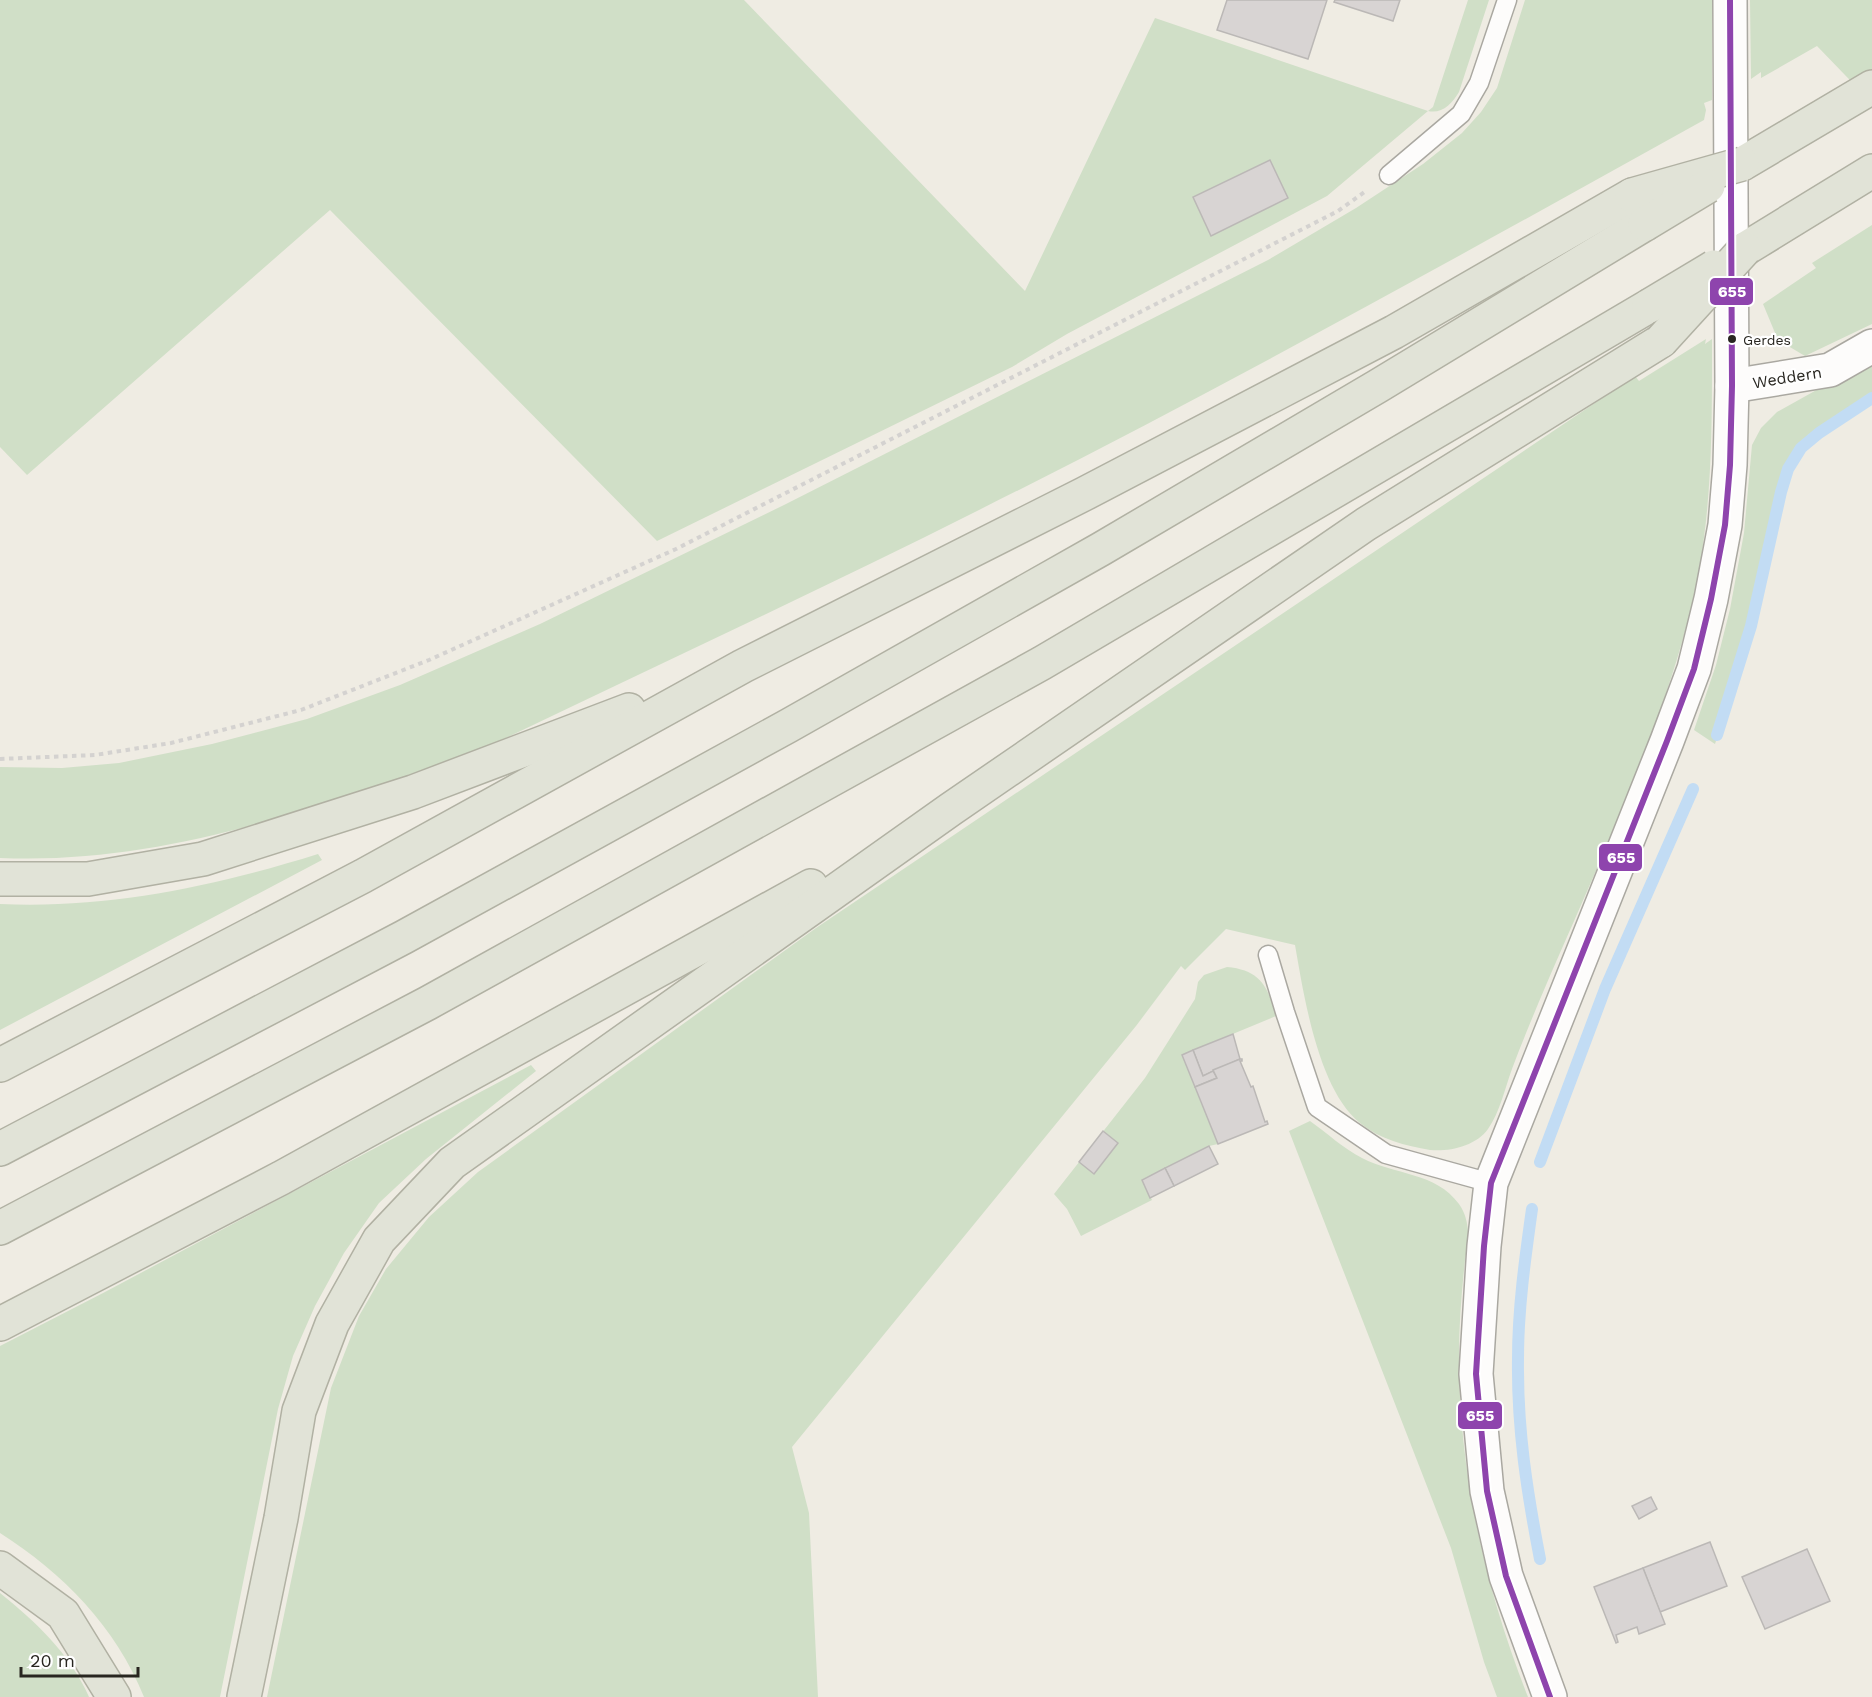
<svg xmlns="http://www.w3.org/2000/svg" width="1872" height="1697" font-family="'Work Sans',sans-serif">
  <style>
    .green { fill: #d0dfc7 }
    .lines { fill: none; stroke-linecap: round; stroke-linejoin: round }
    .stream { stroke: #c2dcf4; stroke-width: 12 }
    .building { fill: #d8d4d3; stroke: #bbb8b6; stroke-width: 1.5 }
    .service-casing { stroke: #aaa8a1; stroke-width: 21 }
    .minor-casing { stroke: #aaa8a1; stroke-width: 36 }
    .tertiary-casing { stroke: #aaa8a1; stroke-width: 36 }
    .motorway-casing { stroke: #b1b1a3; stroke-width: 36 }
    .path { stroke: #d4d2d0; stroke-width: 4; stroke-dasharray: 4.5 4.5; stroke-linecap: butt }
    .service { stroke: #fdfcfb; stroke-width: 18 }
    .minor { stroke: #fdfcfb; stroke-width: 33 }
    .tertiary { stroke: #fdfcfb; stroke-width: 33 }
    .motorway { stroke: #e1e3d7; stroke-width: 33 }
    .motorway-bridge-casing { stroke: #b1b1a3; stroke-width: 36; stroke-linecap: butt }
    .motorway-bridge { stroke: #e1e3d7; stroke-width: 33 }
    .bus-1-casing { stroke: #fff; stroke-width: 10 }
    .bus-1 { stroke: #8e44ad; stroke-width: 6 }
    .bus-dot { fill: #282620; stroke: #fff; stroke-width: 2 }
    .labels { text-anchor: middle; stroke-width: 4.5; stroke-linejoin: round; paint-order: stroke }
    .bus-label { font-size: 14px; fill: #282620; stroke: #fff; text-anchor: start }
    .street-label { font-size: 16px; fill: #282620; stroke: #fff }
    .line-badge { stroke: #fff; stroke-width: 2 }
    .badge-label { font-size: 16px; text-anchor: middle; font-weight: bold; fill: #fff }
  </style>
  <rect width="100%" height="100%" fill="#efece3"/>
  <g class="green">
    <path d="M0,0H744L1025,291L1155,18L1428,111L1433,107L1468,0H1489L1459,92C1452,104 1442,114 1428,111L1327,196L1067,334L1012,367L657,541L330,210L27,475L0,447Z"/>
    <path d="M1525,0H1712V100L1704,103L1706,110L1704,120C1463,254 1223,388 977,511C822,589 664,662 508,737C484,747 461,758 436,768C404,781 370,790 336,800C227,836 115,863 0,858V767L62,768L119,763L212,744L307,719L400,685L540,624L784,505L1268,260L1356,208L1423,164L1462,133L1481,112L1497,88Z"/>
    <path d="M1750,0H1872V103L1817,46L1761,78V72L1751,79Z"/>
    <path d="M1872,225V324L1805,356L1778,340L1763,304L1816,268L1812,263Z"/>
    <path d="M1706,339L1705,344L1712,339C1712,437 1713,528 1687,624C1652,755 1591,879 1538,1004C1529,1026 1520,1047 1512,1069C1505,1088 1500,1112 1488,1129C1476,1146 1449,1152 1430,1150C1406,1146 1379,1139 1360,1123C1318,1089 1304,996 1295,945L1226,929L1185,970L1181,966L1136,1026L792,1447L809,1513L818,1697H267L331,1388L359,1316L386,1269L429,1217L478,1172L816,928L1635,376L1639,381Z"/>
    <path d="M1872,359V400L1819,435L1802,449L1790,470L1755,618L1715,744L1694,730L1716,665L1730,609L1744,533L1752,445L1761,428L1777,412Z"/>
    <path d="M318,854L322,860L0,1030V904C108,909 216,886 318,854Z"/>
    <path d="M1227,967C1260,970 1268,986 1276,1016L1182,1055L1218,1144L1209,1146L1142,1180L1152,1200L1081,1236L1067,1209L1054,1194L1145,1078L1195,999L1198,982L1204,975Z"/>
    <path d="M531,1065L536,1071L426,1159L379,1203L344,1253L315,1306L293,1356L278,1409L220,1697H144C116,1627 63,1573 0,1533V1346L105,1292Z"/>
    <path d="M1310,1121C1327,1133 1344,1149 1362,1158C1394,1175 1436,1172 1459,1204C1465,1212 1468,1224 1468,1234C1468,1245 1465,1258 1464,1270C1461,1299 1459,1327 1459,1356C1459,1474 1485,1588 1528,1697H1497L1484,1662L1451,1548L1289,1131Z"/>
    <path d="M0,1593C36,1622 70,1654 89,1697H0Z"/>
  </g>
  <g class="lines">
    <g class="stream">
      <path d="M1717,735L1751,626L1781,492L1788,469L1801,448L1819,433L1872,398"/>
      <path d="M1540,1162L1605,989L1693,789"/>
      <path d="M1532,1209C1525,1259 1518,1309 1518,1359C1517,1428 1527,1492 1540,1559"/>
    </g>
  </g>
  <g class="building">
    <path d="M1227,0H1327L1308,59L1217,30Z"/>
    <path d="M1335,0H1400L1393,21L1334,2Z"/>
    <path d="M1270,160L1288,198L1211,236L1193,197Z"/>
    <path d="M1233,1034L1240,1059L1203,1076L1193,1050Z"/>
    <path d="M1193,1050L1203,1076L1213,1071L1217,1078L1195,1087L1182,1055Z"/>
    <path d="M1240,1059H1242V1061H1240L1251,1087L1253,1086L1265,1122L1267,1121L1268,1124L1218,1144L1195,1087L1217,1078L1213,1070Z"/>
    <path d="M1103,1131L1118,1143L1094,1174L1079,1162Z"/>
    <path d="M1209,1146L1218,1164L1174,1186L1165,1168Z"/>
    <path d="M1165,1168L1174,1186L1150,1198L1142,1180Z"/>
    <path d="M1651,1497L1657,1509L1639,1519L1632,1506Z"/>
    <path d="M1710,1542L1727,1586L1660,1612L1643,1568Z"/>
    <path d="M1807,1549L1830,1601L1765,1629L1742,1577Z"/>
    <path d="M1643,1568L1665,1624L1639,1634L1637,1627L1616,1635L1618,1642L1616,1643L1594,1587Z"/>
  </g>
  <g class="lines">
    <g class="service-casing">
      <g id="service">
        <path d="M1389,175L1461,114L1479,83L1507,0"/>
        <path d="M1268,955L1285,1012L1317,1107L1386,1154L1491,1183"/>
      </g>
    </g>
    <g class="minor-casing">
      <path id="minor" d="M1732,386L1830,370L1872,346"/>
    </g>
    <g class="tertiary-casing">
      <path id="tertiary" d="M1550,1697L1506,1576L1487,1491L1476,1374L1484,1246L1491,1183L1667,741L1694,669L1711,599L1725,525L1730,465L1732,386L1730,0"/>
    </g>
    <g class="motorway-casing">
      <g id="motorway">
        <path d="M1742,164L1872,87"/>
        <path d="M1745,249L1872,171"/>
        <path d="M0,879H88L203,859L413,792L629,710"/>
        <path d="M0,1065L363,876L743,666L1084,494L1394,332L1632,195"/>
        <path d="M0,1149L404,937L788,726L1101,549L1378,386L1645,224"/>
        <path d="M0,1228L428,1003L1042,663L1649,306"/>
        <path d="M0,1324L281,1178L811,886"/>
        <path d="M0,1568L63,1614L114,1697"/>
        <path d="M244,1697L281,1518L299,1411L332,1324L379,1240L452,1163L951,809L1366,524L1661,341"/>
      </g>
    </g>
    <path class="path" d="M0,759L95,755L171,743L301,710L429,660L676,549L1338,211L1366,191"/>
    <use href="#service" class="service"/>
    <use href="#minor" class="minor"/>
    <use href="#tertiary" class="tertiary"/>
    <use href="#motorway" class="motorway"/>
    <g class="motorway-bridge-casing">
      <g id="motorway-bridge">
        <path d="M1632,195L1742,164"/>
        <path d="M1645,224L1708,186"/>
        <path d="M1649,306L1714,267"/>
        <path d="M1661,341L1745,249"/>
      </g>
    </g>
    <use href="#motorway-bridge" class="motorway-bridge"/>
    <g class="bus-1-casing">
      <path id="bus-1" d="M1550,1697L1506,1576L1487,1491L1476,1374L1484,1246L1491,1183L1667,741L1694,669L1711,599L1725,525L1730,465L1732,386L1730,0"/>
    </g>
    <use href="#bus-1" class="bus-1"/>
  </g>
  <circle class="bus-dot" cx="1732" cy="339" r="5"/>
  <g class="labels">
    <g class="bus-label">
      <text x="1743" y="345">Gerdes</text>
    </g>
    <g class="street-label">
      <text transform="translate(1787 377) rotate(-9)" y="6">Weddern</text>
    </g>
  </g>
  <g class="line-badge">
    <rect x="1709" y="277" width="45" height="29" rx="6" fill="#8e44ad"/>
    <rect x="1598" y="843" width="45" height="29" rx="6" fill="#8e44ad"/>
    <rect x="1457" y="1401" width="46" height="29" rx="6" fill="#8e44ad"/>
  </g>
  <g class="badge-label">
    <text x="1732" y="297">655</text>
    <text x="1621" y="863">655</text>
    <text x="1480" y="1421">655</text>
  </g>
  <path d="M21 1667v9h117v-9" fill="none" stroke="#282620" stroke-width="3"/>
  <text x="30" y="1667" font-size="18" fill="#282620" stroke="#ffffff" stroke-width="4.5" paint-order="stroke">20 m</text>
</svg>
